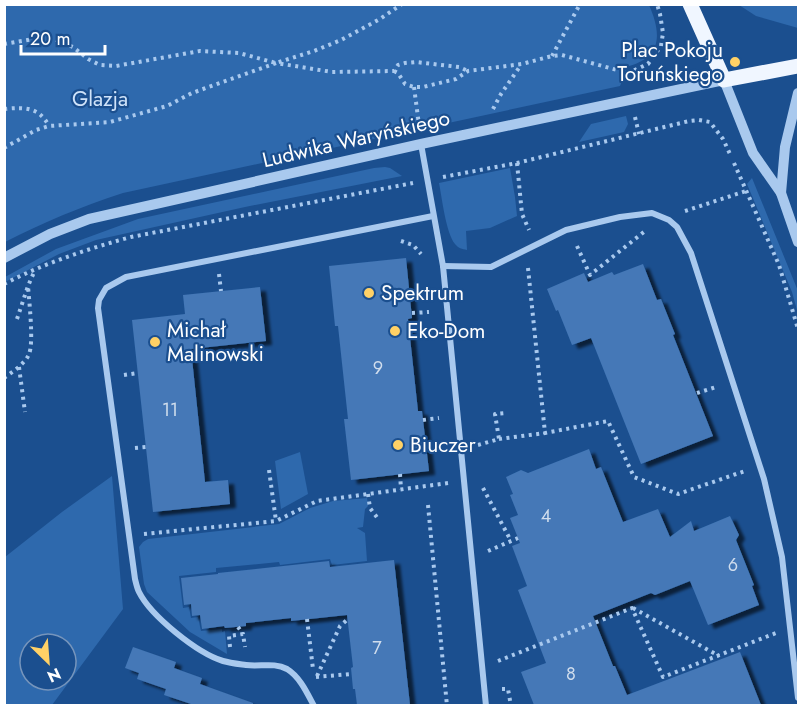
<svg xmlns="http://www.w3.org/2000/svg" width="803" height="710" font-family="Jost,sans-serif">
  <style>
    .green { fill: #2e69ad; fill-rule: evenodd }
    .building { fill: #4478b7; filter: url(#shadow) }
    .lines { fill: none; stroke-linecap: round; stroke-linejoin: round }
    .path { stroke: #a9c9ee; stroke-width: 4; stroke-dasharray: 3 4.5; stroke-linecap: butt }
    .minor { stroke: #a9c9ee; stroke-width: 6 }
    .tertiary { stroke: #a9c9ee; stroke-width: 10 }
    .primary { stroke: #f0f6ff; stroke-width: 15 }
    .poi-dot { fill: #ffd166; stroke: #1b4f8f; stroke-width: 2 }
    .labels { text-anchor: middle; stroke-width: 4.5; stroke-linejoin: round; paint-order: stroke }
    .number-label { font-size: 18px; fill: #d0dded }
    .poi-label { font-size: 21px; fill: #fff; stroke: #1b4f8f; text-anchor: start }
    .park-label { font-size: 21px; fill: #cfe3fa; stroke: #1b4f8f }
    .street-label { font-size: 21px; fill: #fff; stroke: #1b4f8f }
  </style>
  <defs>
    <filter id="shadow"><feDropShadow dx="6" dy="4" stdDeviation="1.5" flood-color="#0009"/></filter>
  </defs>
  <rect width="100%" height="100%" fill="#1b4f8f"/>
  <g class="green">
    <path d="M4,5H649C661,32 663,57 629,66L620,86L123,193C80,207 44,222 5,242Z"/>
    <path d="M739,5H798V28L756,16Z"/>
    <path d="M626,116L628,124L624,132L579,142L591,124Z"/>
    <path d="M385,167L390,168L402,176L245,207L96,240L59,254L5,282V277L56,249L138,219L374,168Z"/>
    <path d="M510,168L515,197L517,216L490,228L466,231L467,250C462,249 458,248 455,244C446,233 442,198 439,183Z"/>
    <path d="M752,178L798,291V314L792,292L747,184Z"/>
    <path d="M300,452L308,494L281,509L275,461Z"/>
    <path d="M112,476L123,609L52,705H5V557L62,512ZM30,644H66V680H30Z"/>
    <path d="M367,498L368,506L365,509L363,527L357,528L365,533L367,561L332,565L330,559L280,565L279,562L216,568V572L179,576L183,608L189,607L191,618L198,617L201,631L222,629V632L225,631L227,654L190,632L147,592L144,584L139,547L143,542L148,539L279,524L310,508L333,501Z"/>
  </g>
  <g class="building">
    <path d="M406,258L412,318L408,319L418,411H422L429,471L351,480L344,419H348L338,326H335L329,266Z"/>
    <path d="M643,264L657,300L661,299L675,334L673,335L713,436L641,464L591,338L572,345L558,310L556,311L547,289L584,273L588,282L612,272L614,275Z"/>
    <path d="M260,287L266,341L191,349L205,482L228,480L230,504L153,512L132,320L185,314L183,295Z"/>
    <path d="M589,449L596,469L601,467L623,522L658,509L670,537L691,521L694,531L730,516L739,535L736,540L754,585L752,586L759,605L708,625L690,581L655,595L651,593L593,616L613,666H615L627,695L740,652L761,705H534L521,672L546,663L518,590L527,586L512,546L520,543L510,518L518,515L510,495L513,494L506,477L521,470L528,473Z"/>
    <path d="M394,560L410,705H357L355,689H353L351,668L353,667L347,615L291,621V618L246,623V626L225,628L224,626L202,629L200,615L192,616L191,604L184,605L181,578L218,574V573L329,561L330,567Z"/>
    <path d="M133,647L176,662L174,668L202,678L200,684L253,703V705H194L164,695L166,689L137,679L139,673L125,668Z"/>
  </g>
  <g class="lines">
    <g class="path">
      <path d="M4,44L34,39L56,40L73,47L88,59L100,65L116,66L200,51L239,53L276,63L314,51L341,40L380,19L402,4"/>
      <path d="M552,56L580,4"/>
      <path d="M394,71L398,73L405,84L414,87H423L456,79L468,71L522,64L552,56L562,55L628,73L648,64L661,46L663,33L660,14L657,4"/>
      <path d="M414,87L419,125"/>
      <path d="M4,109C25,107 39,107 49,126"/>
      <path d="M493,109L501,94L521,65"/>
      <path d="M635,117L639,134"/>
      <path d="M4,148L36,130L49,126L110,122L167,106L192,93L276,63L332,72L394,71L398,65L405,63L416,62L459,67L468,71"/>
      <path d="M517,163L522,214L529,230"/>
      <path d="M734,163L779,265L798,329"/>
      <path d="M443,177L517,163L689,121L699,120L710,122L723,139L730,154"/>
      <path d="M685,211L746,191"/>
      <path d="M401,241L413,245L421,254"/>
      <path d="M577,246L590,275L645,231"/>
      <path d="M528,268L545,433L608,421L634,477L678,494L745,471"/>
      <path d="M219,274L221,291"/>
      <path d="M4,284C45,263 87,249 131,237L413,183"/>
      <path d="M412,313L429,312"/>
      <path d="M17,319L28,286L35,270"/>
      <path d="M19,367L25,412"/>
      <path d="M124,375L138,373"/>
      <path d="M4,378C12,372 25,364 29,354C34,343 29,300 28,286"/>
      <path d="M697,393L716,387"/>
      <path d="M423,420L439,418"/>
      <path d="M499,439L545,433"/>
      <path d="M478,445L499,439L495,414L506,413"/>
      <path d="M135,448L146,447"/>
      <path d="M269,470L276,521"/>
      <path d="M400,474L401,489"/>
      <path d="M483,488L511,541"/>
      <path d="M368,494L370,508L379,520"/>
      <path d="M428,505L447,706"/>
      <path d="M144,534L276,521L317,501L448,483"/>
      <path d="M488,551L518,538"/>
      <path d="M633,608L719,656"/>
      <path d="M307,619L313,669"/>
      <path d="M238,627L243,634"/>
      <path d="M230,647L229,636L243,634L245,647"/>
      <path d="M498,661L632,608L663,677L776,633"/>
      <path d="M317,676L340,626L348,619"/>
      <path d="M316,677L351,674"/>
      <path d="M502,689H508L511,706"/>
    </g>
    <g class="minor">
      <path d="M421,144L443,266L486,706"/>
      <path d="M443,266L491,267L566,230L620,217L652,213L669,220L677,227L691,253L764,479L782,557L798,698"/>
      <path d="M314,706C307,693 300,677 287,669C274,662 260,667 246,665C239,664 230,663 223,661C197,653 151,616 139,592C137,588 136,583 135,579L98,308L99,300L106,288L126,277L433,216"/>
    </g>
    <g class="tertiary">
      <path d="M781,193L785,147L798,93"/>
      <path d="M4,258L50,234L89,219L421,144L724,80L753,153L781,193L798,242"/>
    </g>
    <path class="primary" d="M690,4L724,80L798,66"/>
  </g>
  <g class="poi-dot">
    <circle cx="735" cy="62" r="6"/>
    <circle cx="369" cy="293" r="6"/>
    <circle cx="395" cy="331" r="6"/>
    <circle cx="155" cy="342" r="6"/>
    <circle cx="398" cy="445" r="6"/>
  </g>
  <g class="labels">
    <g class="number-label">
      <text x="378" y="374">9</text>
      <text x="170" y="416">11</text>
      <text x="546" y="522">4</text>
      <text x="733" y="571">6</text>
      <text x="377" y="654">7</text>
      <text x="571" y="680">8</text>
    </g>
    <g class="poi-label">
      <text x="723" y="57" text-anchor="end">Plac Pokoju<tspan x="723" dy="24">Toruńskiego</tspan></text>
      <text x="381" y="300">Spektrum</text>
      <text x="167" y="337">Michał<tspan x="167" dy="24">Malinowski</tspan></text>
      <text x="407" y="338">Eko-Dom</text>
      <text x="410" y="452">Biuczer</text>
    </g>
    <g class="park-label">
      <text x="100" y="106">Glazja</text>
    </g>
    <g class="street-label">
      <text transform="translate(356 139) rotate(-13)" y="7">Ludwika Waryńskiego</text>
    </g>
  </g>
  <rect width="803" height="710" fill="none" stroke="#ffffff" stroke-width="12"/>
  <g transform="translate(48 662) rotate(155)"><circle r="28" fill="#1b4f8f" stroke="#7695bc" stroke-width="1.5"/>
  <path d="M0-4.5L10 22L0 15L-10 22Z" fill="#ffd166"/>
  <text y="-9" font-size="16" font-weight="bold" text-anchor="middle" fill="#ffffff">N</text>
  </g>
  <path d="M21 45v9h84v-9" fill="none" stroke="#ffffff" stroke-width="3"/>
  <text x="30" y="45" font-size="18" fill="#ffffff" stroke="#1b4f8f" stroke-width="4.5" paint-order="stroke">20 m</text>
</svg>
